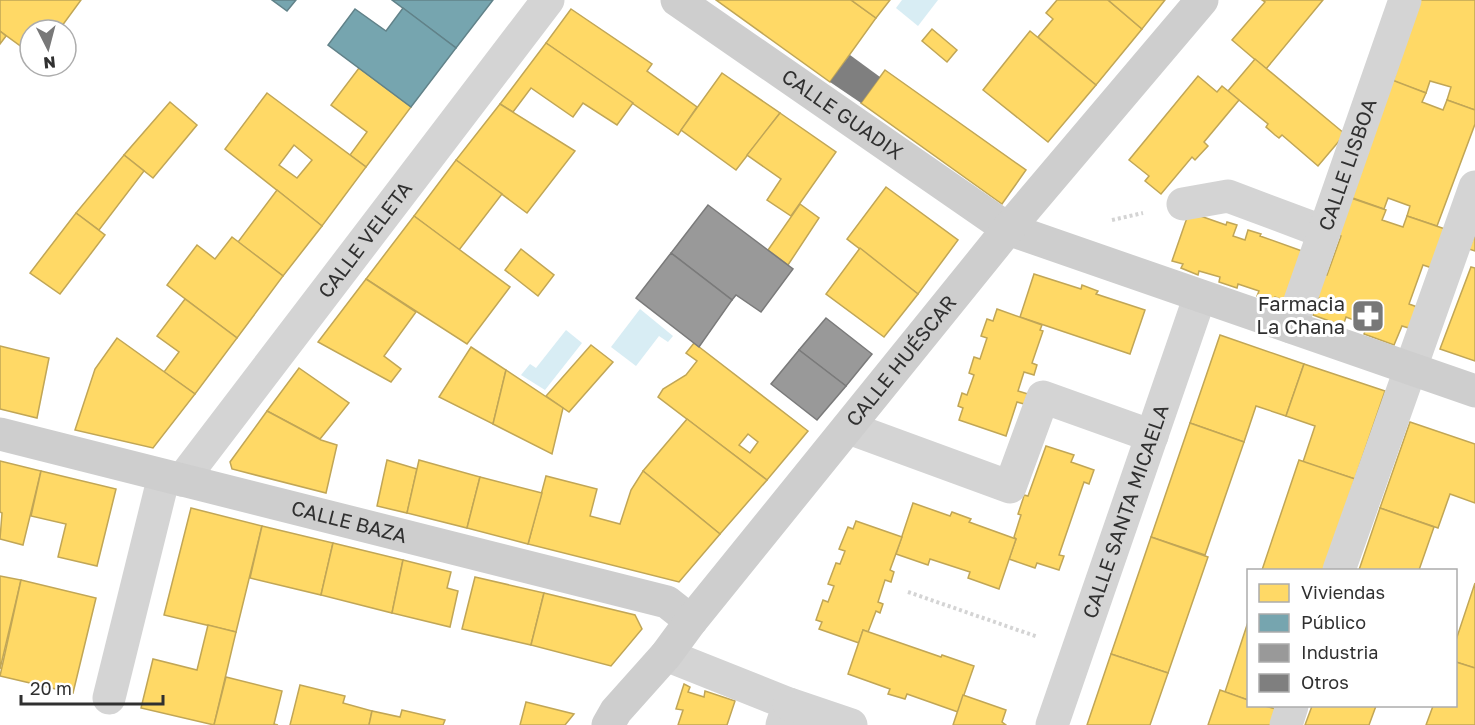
<svg xmlns="http://www.w3.org/2000/svg" width="1475" height="725" font-family="'Golos Text',sans-serif">
  <style>
    .water { fill: #d8edf4 }
    .homes { fill: #ffd966; stroke: #c1a656; stroke-width: 1.5; fill-rule: evenodd }
    .public { fill: #76a5af; stroke: #618289; stroke-width: 1.5 }
    .industry { fill: #999; stroke: #7a7a7a; stroke-width: 1.5 }
    .building { fill: #7f7f7f }
    .lines { fill: none; stroke-linecap: round; stroke-linejoin: round }
    .path { stroke: #d4d4d4; stroke-width: 4; stroke-dasharray: 3 3; stroke-linecap: butt }
    .street { stroke: #d4d4d4; stroke-width: 33 }
    .secondary { stroke: #cecece; stroke-width: 33 }
    .labels { text-anchor: middle; stroke-width: 6; stroke-linejoin: round; paint-order: stroke }
    .street-label { font-size: 20px; fill: #303030; stroke: #fff }
    .poi-label { font-size: 20px; fill: #303030; stroke: #fff; text-anchor: end }
  </style>
  <rect width="100%" height="100%" fill="#fff"/>
  <g class="water">
    <path d="M902,0H938L918,26L896,8Z"/>
    <path d="M640,309L673,336L668,342L659,336L636,366L611,347Z"/>
    <path d="M566,330L582,343L545,390L521,375L530,364L536,368Z"/>
  </g>
  <g class="homes">
    <path d="M0,0H81L59,30H30V53L0,31Z"/>
    <path d="M716,0H851L876,18L830,82Z"/>
    <path d="M851,0H890L876,18Z"/>
    <path d="M1057,0H1108L1142,29L1096,85L1038,37L1053,19L1046,13Z"/>
    <path d="M1108,0H1165L1142,29Z"/>
    <path d="M1262,0H1323L1266,69L1232,40L1265,2Z"/>
    <path d="M1420,0H1475V110L1447,100L1451,87L1430,81L1426,93L1393,81Z"/>
    <path d="M571,9L652,64L647,71L697,107L678,135L546,43Z"/>
    <path d="M932,29L957,50L947,62L922,41Z"/>
    <path d="M0,31L6,36L0,44Z"/>
    <path d="M1030,31L1096,85L1048,142L983,90Z"/>
    <path d="M546,43L633,103L617,125L583,103L573,117L531,88L513,112L500,104Z"/>
    <path d="M1255,59L1345,134L1318,166L1282,135L1279,138L1275,135L1266,127L1268,124L1228,91Z"/>
    <path d="M359,68L411,107L366,167L350,155L367,132L331,105Z"/>
    <path d="M885,70L1026,170L1002,204L861,103Z"/>
    <path d="M722,73L780,113L736,170L681,130Z"/>
    <path d="M1198,76L1217,92L1222,86L1239,100L1204,142L1208,146L1195,160L1192,157L1161,194L1145,181L1149,176L1129,160Z"/>
    <path d="M1387,78L1426,93L1422,102L1443,110L1447,100L1475,110V124L1437,226L1407,216L1410,206L1388,198L1384,209L1347,196Z"/>
    <path d="M267,93L366,167L322,226L225,149ZM294,145L312,160L297,178L279,165Z"/>
    <path d="M170,102L197,125L153,178L124,155Z"/>
    <path d="M500,104L575,151L527,213L456,160Z"/>
    <path d="M780,113L836,152L791,216L767,200L781,179L747,155Z"/>
    <path d="M124,155L144,171L99,230L76,213Z"/>
    <path d="M456,160L502,194L459,250L414,216Z"/>
    <path d="M886,187L958,240L918,294L847,239Z"/>
    <path d="M277,190L322,226L283,276L238,242Z"/>
    <path d="M1345,196L1386,210L1382,220L1403,227L1407,216L1448,230L1435,269L1423,265L1409,304L1420,308L1412,329L1402,326L1394,345L1364,334L1367,325L1346,317L1343,326L1313,315L1319,298L1310,294L1318,272L1327,275L1341,236L1332,233Z"/>
    <path d="M800,204L819,218L788,265L768,250Z"/>
    <path d="M1189,212L1226,225L1227,222L1237,225L1233,236L1245,240L1248,230L1261,234L1260,236L1302,251L1285,301L1275,297L1273,302L1257,296L1259,291L1238,284L1237,288L1219,282L1220,277L1199,271L1198,275L1181,268L1183,264L1172,261Z"/>
    <path d="M76,213L105,235L60,294L30,273Z"/>
    <path d="M414,216L510,287L467,344L366,279Z"/>
    <path d="M1475,234V251L1469,249Z"/>
    <path d="M232,237L283,276L237,338L167,285L197,245L215,259Z"/>
    <path d="M860,248L918,294L884,337L826,294Z"/>
    <path d="M521,249L554,275L538,296L505,270Z"/>
    <path d="M1471,267L1475,268V361L1440,349Z"/>
    <path d="M1034,274L1081,289L1082,285L1098,291L1096,294L1145,310L1130,354L1020,317Z"/>
    <path d="M366,279L416,312L384,356L401,369L391,382L318,342Z"/>
    <path d="M185,299L237,338L195,394L164,372L179,352L157,336Z"/>
    <path d="M997,309L1042,325L1040,330L1043,331L1032,363L1037,365L1034,375L1024,372L1018,391L1028,394L1024,404L1017,402L1006,436L959,420L963,408L958,406L962,393L967,395L974,375L969,373L974,357L980,359L987,338L981,336L987,319L993,321Z"/>
    <path d="M1220,335L1304,364L1286,416L1256,406L1244,442L1190,423Z"/>
    <path d="M117,338L195,394L153,448L75,430L95,369Z"/>
    <path d="M694,343L808,431L767,480L658,397L663,389L686,375L697,361L686,353ZM748,434L758,442L750,453L739,445Z"/>
    <path d="M591,345L613,362L569,412L546,396Z"/>
    <path d="M0,346L49,358L37,418L0,409Z"/>
    <path d="M471,347L506,370L493,424L439,397Z"/>
    <path d="M1304,364L1385,391L1355,479L1303,462L1315,426L1286,416Z"/>
    <path d="M299,368L349,403L320,439L267,411Z"/>
    <path d="M506,370L563,408L552,454L493,424Z"/>
    <path d="M267,411L321,440L337,445L326,493L232,469L230,462Z"/>
    <path d="M687,419L767,480L720,534L643,471Z"/>
    <path d="M1410,422L1475,444V503L1450,494L1438,528L1380,508Z"/>
    <path d="M1190,423L1244,442L1205,555L1151,537Z"/>
    <path d="M1046,446L1074,455L1071,462L1094,470L1089,484L1084,482L1059,555L1064,556L1059,570L1037,563L1035,568L1009,559L1016,539L1014,537L1021,515L1018,514L1023,499L1024,495L1028,496Z"/>
    <path d="M387,460L417,469L407,513L377,506Z"/>
    <path d="M419,460L480,477L467,528L407,513Z"/>
    <path d="M1299,460L1355,479L1324,570H1262Z"/>
    <path d="M0,461L41,471L23,545L0,539L2,513L0,512Z"/>
    <path d="M41,471L116,489L97,566L58,557L66,524L31,516Z"/>
    <path d="M643,471L720,534L679,582L528,544L546,476L597,489L590,516L620,524L631,490Z"/>
    <path d="M480,477L542,493L528,544L467,528Z"/>
    <path d="M913,503L950,516L952,512L971,519L969,522L1016,539L999,589L968,578L970,572L930,559L928,565L896,554Z"/>
    <path d="M191,508L262,526L236,632L164,615Z"/>
    <path d="M1380,508L1434,527L1419,570H1359Z"/>
    <path d="M856,521L902,537L890,570L894,572L891,582L885,580L878,602L883,604L880,613L876,611L868,632L863,630L859,643L819,629L822,622L816,620L823,600L828,602L834,586L828,584L836,563L840,564L845,551L839,549L848,527L853,529Z"/>
    <path d="M262,526L333,543L321,595L250,578Z"/>
    <path d="M1151,537L1208,557L1168,673L1111,654Z"/>
    <path d="M333,543L403,560L392,613L321,595Z"/>
    <path d="M403,560L451,572L447,588L458,591L450,627L392,613Z"/>
    <path d="M0,576L21,580L0,669Z"/>
    <path d="M475,577L544,593L531,645L462,629Z"/>
    <path d="M21,580L96,598L73,693L0,676Z"/>
    <path d="M1475,583V668L1456,662V640Z"/>
    <path d="M544,593L635,615L642,629L611,666L531,645Z"/>
    <path d="M1248,622V700L1225,692Z"/>
    <path d="M208,625L236,632L214,725L141,708L153,659L197,670Z"/>
    <path d="M863,630L941,657L942,655L974,666L958,712L907,694L905,699L888,694L890,689L848,674Z"/>
    <path d="M1111,654L1168,673L1150,725H1087Z"/>
    <path d="M1456,662L1475,668V725H1426L1433,706H1456Z"/>
    <path d="M226,677L282,691L274,724L278,725H214Z"/>
    <path d="M684,684L690,687L688,692L704,697L705,691L735,701L727,725H678L683,710L676,709Z"/>
    <path d="M300,685L345,696L343,703L372,711L369,725H290Z"/>
    <path d="M1220,690L1248,700V706H1265L1276,709L1271,725H1208Z"/>
    <path d="M963,695L1006,710L1002,722L1006,725H953Z"/>
    <path d="M526,702L574,714L565,725H520Z"/>
    <path d="M1312,706H1376L1369,725H1305Z"/>
    <path d="M402,710L445,720L443,725H369L372,711L400,717Z"/>
  </g>
  <g class="public">
    <path d="M272,0H296L287,11Z"/>
    <path d="M392,0H493L456,48Z"/>
    <path d="M403,8L456,48L411,107L328,45L355,9L386,31Z"/>
  </g>
  <g class="industry">
    <path d="M708,205L793,269L761,312L736,295L732,300L671,253Z"/>
    <path d="M671,253L732,300L699,347L636,298Z"/>
    <path d="M826,318L872,354L846,386L799,350Z"/>
    <path d="M799,350L846,386L817,420L771,384Z"/>
  </g>
  <path class="building" d="M850,55L880,77L861,103L830,82Z"/>
  <g class="lines">
    <g class="path">
      <path d="M1112,220L1143,213"/>
      <path d="M908,592L1038,637"/>
    </g>
    <g class="street">
      <path d="M1183,204L1228,196L1324,232"/>
      <path id="s1" d="M1291,327L1405,0"/>
      <path d="M849,428L1010,487L1043,397L1152,436"/>
      <path id="s2" d="M182,480L548,0"/>
      <path d="M1339,570L1475,187"/>
      <path d="M666,655L789,704L782,725"/>
      <path d="M109,698L164,476"/>
      <path d="M789,704L851,725"/>
      <path id="s3" d="M1052,725L1200,296"/>
      <path d="M1286,725L1292,706"/>
    </g>
    <g class="secondary">
      <path id="s4" d="M677,0L1008,229L1475,391"/>
      <path id="s5" d="M0,434L667,602L691,621"/>
      <path id="s6" d="M608,725L616,711L666,655L691,621L1008,229L1202,0"/>
    </g>
  </g>
  <defs>
    <g id="pharmacy-square" transform="scale(1.725)"><rect x="-9" y="-9" width="18" height="18" rx="4" fill="#787878" stroke="#fff"/><path d="M-2-6h4v4h4v4h-4v4h-4v-4h-4v-4h4Z" fill="#fff"/></g>
  </defs>
  <g fill-rule="evenodd">
    <use href="#pharmacy-square" x="1368" y="316"/>
  </g>
  <g class="labels">
    <g class="street-label">
      <text dy="7" stroke="none"><textPath href="#s4" startOffset="201">CALLE GUADIX</textPath></text>
      <text dy="7" stroke="none"><textPath href="#s1" startOffset="172">CALLE LISBOA</textPath></text>
      <text dy="7" stroke="none"><textPath href="#s2" startOffset="302">CALLE VELETA</textPath></text>
      <text dy="7" stroke="none"><textPath href="#s6" startOffset="468">CALLE HUÉSCAR</textPath></text>
      <text dy="7" stroke="none"><textPath href="#s3" startOffset="226">CALLE SANTA MICAELA</textPath></text>
      <text dy="7" stroke="none"><textPath href="#s5" startOffset="360">CALLE BAZA</textPath></text>
    </g>
    <g class="poi-label">
      <text x="1345" y="311">Farmacia<tspan x="1345" dy="23">La Chana</tspan></text>
    </g>
  </g>
  <rect x="1247" y="569" width="210" height="138" fill="#ffffff" stroke="#acacac" stroke-width="1.5"/>
  <rect x="1259" y="584" width="30" height="18" fill="#ffd966" stroke="#acacac" stroke-width="1.5"/>
  <text x="1301" y="599" font-size="18" fill="#303030">Viviendas</text>
  <rect x="1259" y="614" width="30" height="18" fill="#76a5af" stroke="#acacac" stroke-width="1.5"/>
  <text x="1301" y="629" font-size="18" fill="#303030">Público</text>
  <rect x="1259" y="644" width="30" height="18" fill="#999999" stroke="#acacac" stroke-width="1.5"/>
  <text x="1301" y="659" font-size="18" fill="#303030">Industria</text>
  <rect x="1259" y="674" width="30" height="18" fill="#7f7f7f" stroke="#acacac" stroke-width="1.5"/>
  <text x="1301" y="689" font-size="18" fill="#303030">Otros</text>
  <g transform="translate(48 48) rotate(174)"><circle r="28" fill="#ffffff" stroke="#acacac" stroke-width="1.5"/>
  <path d="M0-4.5L10 22L0 15L-10 22Z" fill="#787878"/>
  <text y="-9" font-size="16" font-weight="bold" text-anchor="middle" fill="#303030">N</text>
  </g>
  <path d="M21 695v9h142v-9" fill="none" stroke="#303030" stroke-width="3"/>
  <text x="30" y="695" font-size="18" fill="#303030" stroke="#ffffff" stroke-width="4.5" paint-order="stroke">20 m</text>
</svg>
